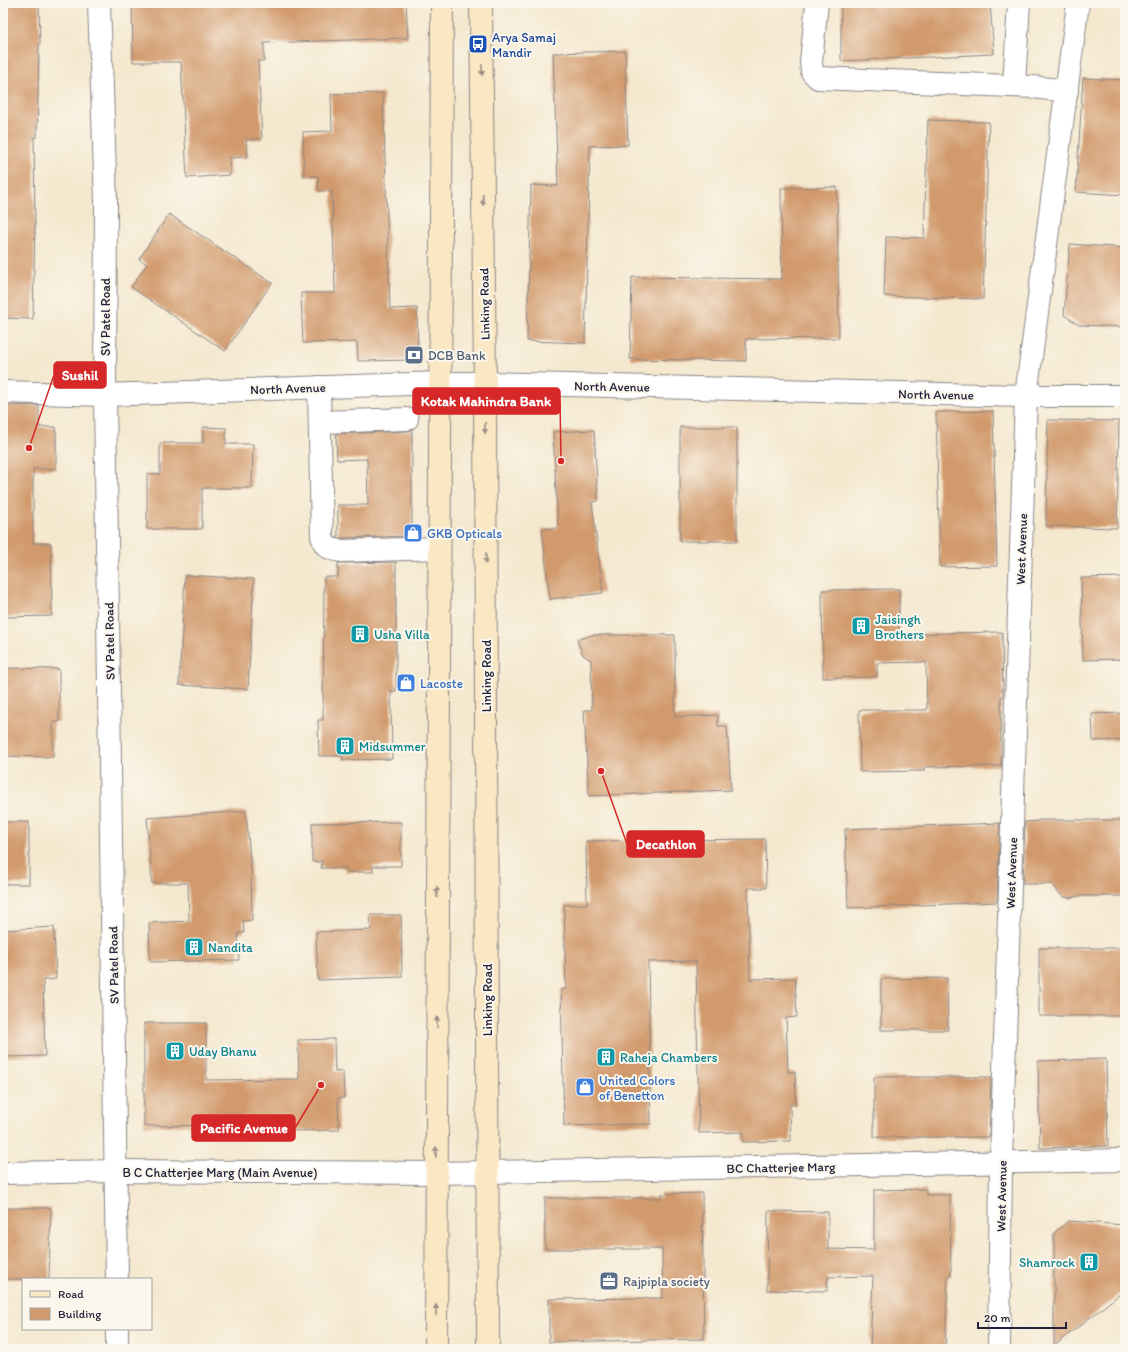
<svg xmlns="http://www.w3.org/2000/svg" width="1128" height="1352" font-family="Itim,sans-serif">
  <style>
    .building { fill: #d19a6c }
    .lines { fill: none; stroke-linecap: round; stroke-linejoin: round }
    .minor-casing { stroke: #8b8585; stroke-width: 24 }
    .tertiary-casing { stroke: #8b8585; stroke-width: 24 }
    .secondary-casing { stroke: #8b8585; stroke-width: 24 }
    .minor { stroke: #fff; stroke-width: 22 }
    .tertiary { stroke: #fff; stroke-width: 22 }
    .secondary { stroke: #fae7c3; stroke-width: 22 }
    .oneway { fill: #998e86 }
    .labels { text-anchor: middle; stroke-width: 4; stroke-linejoin: round; paint-order: stroke }
    .transit-label { font-size: 13px; fill: #164399; stroke: #fbf7ec; text-anchor: start }
    .street-label { font-size: 13px; fill: #22223b; stroke: #fbf7ec }
    .service-label { font-size: 13px; fill: #4e5e75; stroke: #fbf7ec; text-anchor: start }
    .shop-label { font-size: 13px; fill: #366cbe; stroke: #fbf7ec; text-anchor: start }
    .culture-label { font-size: 13px; fill: #0d838f; stroke: #fbf7ec; text-anchor: start }
    .leader { fill: none; stroke: #d62828; stroke-width: 1.5 }
    .callout-dot { fill: #d62828; stroke: #fbf7ec; stroke-width: 1.5 }
    .callout { fill: #d62828; stroke: #d62828; stroke-width: 1.5 }
    .callout-label { font-size: 14px; text-anchor: middle; font-weight: bold; fill: #fff }
  </style>
  <rect width="100%" height="100%" fill="#fbf7ec"/>
  <filter id="ink" filterUnits="userSpaceOnUse"><feTurbulence type="fractalNoise" baseFrequency=".025" numOctaves="2"/><feDisplacementMap in="SourceGraphic" scale="8" xChannelSelector="R" yChannelSelector="G"/><feConvolveMatrix kernelMatrix="1 2 1 2 8 2 1 2 1" color-interpolation-filters="sRGB"/></filter>
  <filter id="wash" filterUnits="userSpaceOnUse"><feTurbulence type="fractalNoise" baseFrequency=".012" numOctaves="4" result="noise"/><feDisplacementMap in="SourceGraphic" scale="16" xChannelSelector="R" yChannelSelector="G"/><feGaussianBlur stdDeviation="0.9" result="paint"/><feColorMatrix in="noise" values="0 0 0 0 0 0 0 0 0 0 0 0 0 0 0 0 0 1.4 0 .05"/><feComposite in="paint" operator="in"/></filter>
  <g filter="url(#wash)">
    <rect width="100%" height="100%" fill="#f4e8cf"/>
    <g id="blocks">
      <g class="building">
        <path d="M3,3H39L40,44L39,45L37,137H34L35,223L33,319L3,318Z"/>
        <path d="M132,3H406L408,38L264,43V61H258L262,139L246,140L248,157L229,158L230,175L187,178L181,62H133Z"/>
        <path d="M841,3H990L994,54L841,61Z"/>
        <path d="M625,51L628,145L590,146L585,343L527,341L531,185L558,186L553,53Z"/>
        <path d="M1083,78L1125,80V195L1076,192Z"/>
        <path d="M383,93L390,309L417,308L418,360L358,361L357,342L303,343L301,293H335L332,191H319L318,176H304L303,132L332,131L331,94Z"/>
        <path d="M928,120L989,122L983,299L884,296L886,237L924,238Z"/>
        <path d="M837,187L839,338L746,339V361L630,359L632,277L782,279L781,188Z"/>
        <path d="M169,214L272,283L225,351L131,287L147,264L139,259Z"/>
        <path d="M1070,244L1125,248V327L1079,325L1064,315Z"/>
        <path d="M3,405L39,406V427H56V469H33V543H51L52,616L3,617Z"/>
        <path d="M993,411L997,566L940,567L936,412Z"/>
        <path d="M1048,420L1119,421L1117,528L1046,526Z"/>
        <path d="M203,427L226,428V444H253L252,488H202V529H147V474H160V443H203Z"/>
        <rect x="680" y="427" width="57" height="114"/>
        <path d="M412,430V536L338,538V505H368L367,459L337,460L336,434L407,431Z"/>
        <path d="M594,430L598,501L592,502L603,593L550,599L542,529L558,528L553,432Z"/>
        <path d="M396,562V691H391L392,759L343,760L342,756H319L318,720H323L324,577H338V563Z"/>
        <path d="M185,575L254,579L248,689L179,685Z"/>
        <path d="M1125,577V659L1083,660L1081,578Z"/>
        <path d="M899,589V634L1002,632L1003,697H1001V766L924,767V771L860,772L859,710H927L926,662L877,663V677L823,678L822,590Z"/>
        <path d="M592,635H675V717L718,715V726H727L731,790L589,796L584,710H592L591,660L583,655L577,640Z"/>
        <path d="M3,668L59,669V722H53V757L3,756Z"/>
        <path d="M1125,713V740L1093,741L1092,714Z"/>
        <path d="M246,811L251,871L252,920L243,921L244,933H238L239,960L150,962L149,923L189,921L188,883H152L147,818Z"/>
        <path d="M1039,820H1125V896H1079L1069,898L1064,897L1060,894L1052,884H1023L1025,822L1039,821Z"/>
        <rect x="3" y="822" width="26" height="62"/>
        <path d="M401,822V866H373V872H346V868H321L322,862H312V823Z"/>
        <path d="M1000,823L997,902L848,908L845,829Z"/>
        <path d="M765,839L766,888H748L750,979L795,978L797,1017L786,1018L788,1072H795L796,1105H790L791,1141L743,1142V1132L699,1133L696,961L648,962L651,1124L564,1126L561,989H566L564,905L587,904L586,841Z"/>
        <path d="M370,915H401L402,977L318,980L316,932L371,930Z"/>
        <path d="M54,927L56,979L43,980L45,1056L3,1057V930Z"/>
        <rect x="1039" y="948" width="86" height="68"/>
        <path d="M947,978L948,1030H881V979Z"/>
        <path d="M144,1023H206V1080L299,1079L298,1040L334,1039L335,1072L343,1071L344,1098H338L339,1130L243,1132L235,1125L144,1126Z"/>
        <path d="M1106,1059L1108,1146L1040,1148L1038,1061Z"/>
        <path d="M874,1077H991L989,1137H874Z"/>
        <path d="M926,1189V1195H950L951,1276H948L945,1349H870L873,1276L828,1277L827,1291L767,1290L768,1211L828,1212V1249L874,1250V1190Z"/>
        <path d="M702,1193L704,1339L549,1342V1299L663,1298L662,1249H545V1198H661V1194Z"/>
        <path d="M3,1208H51L49,1279H3Z"/>
        <path d="M1068,1221L1125,1225V1290L1054,1346V1233Z"/>
      </g>
    </g>
  </g>
  <g filter="url(#ink)">
    <use href="#blocks" fill-opacity="0" stroke="#8b8585" stroke-width="1"/>
    <g class="lines">
      <g class="minor-casing">
        <g id="minor">
          <path d="M99,3L106,202L105,395L117,1279"/>
          <path d="M817,3L811,62L812,72L818,78L1033,87L1067,91"/>
          <path d="M1014,86L1019,3"/>
          <path d="M319,387L322,536C325,549 330,549 342,551L439,548"/>
          <path d="M320,422L407,419"/>
          <path d="M3,1173L116,1171L436,1173L1125,1160"/>
          <path d="M117,1329V1349"/>
          <path d="M999,1349L1001,1162L1026,396L1078,3"/>
        </g>
      </g>
      <g class="tertiary-casing">
        <path id="tertiary" d="M3,392L105,395L440,383H485L1026,396H1125"/>
      </g>
      <g class="secondary-casing">
        <g id="secondary">
          <path d="M481,3L485,383L488,1349"/>
          <path d="M436,1349L442,3"/>
        </g>
      </g>
      <use href="#minor" class="minor"/>
      <use href="#tertiary" class="tertiary"/>
      <use href="#secondary" class="secondary"/>
    </g>
    <defs><path id="oneway-solid" d="M-6-.8H1V-3.2L6.5 0L1 3.2V.8H-6Z"/></defs>
    <g class="oneway">
      <use href="#oneway-solid" transform="translate(482 70) rotate(89)"/>
      <use href="#oneway-solid" transform="translate(483 200) rotate(89)"/>
      <use href="#oneway-solid" transform="translate(485 428) rotate(90)"/>
      <use href="#oneway-solid" transform="translate(486 558) rotate(90)"/>
      <use href="#oneway-solid" transform="translate(437 892) rotate(-90)"/>
      <use href="#oneway-solid" transform="translate(437 1022) rotate(-90)"/>
      <use href="#oneway-solid" transform="translate(436 1152) rotate(-90)"/>
      <use href="#oneway-solid" transform="translate(436 1310) rotate(-90)"/>
    </g>
  </g>
  <defs>
    <g id="bus-square" transform="scale(1)"><rect x="-9" y="-9" width="18" height="18" rx="4" fill="#1a4fb4" stroke="#fbf7ec"/><path d="M-5-6H5V4H4V6H2V4H-2V6H-4V4H-5ZM-3.5-4V0h7V-4ZM-3.5 1.2v1.5H-2V1.2ZM2 1.2v1.5H3.5V1.2Z" fill="#fff"/></g>
    <g id="bank-square" transform="scale(1)"><rect x="-9" y="-9" width="18" height="18" rx="4" fill="#5c6f8a" stroke="#fbf7ec"/><path d="M-6-4H6V4H-6ZM0-2.3a2.3 2.3 0 1 0 0 4.6a2.3 2.3 0 1 0 0-4.6Z" fill="#fff"/></g>
    <g id="shop-square" transform="scale(1)"><rect x="-9" y="-9" width="18" height="18" rx="4" fill="#3f7fe0" stroke="#fbf7ec"/><path d="M-5-2.5h2.3a2.7 3.5 0 0 1 5.4 0H5L5.5 6h-11ZM-1.5-2.5h3a1.5 2.3 0 0 0-3 0Z" fill="#fff"/></g>
    <g id="building-square" transform="scale(1)"><rect x="-9" y="-9" width="18" height="18" rx="4" fill="#0f9aa8" stroke="#fbf7ec"/><path d="M-4-6H4V6H1V3H-1V6H-4ZM-2.5-4.3h1.7v1.8h-1.7ZM.8-4.3h1.7v1.8H.8ZM-2.5-1h1.7V.8h-1.7ZM.8-1h1.7V.8H.8Z" fill="#fff"/></g>
    <g id="office-square" transform="scale(1)"><rect x="-9" y="-9" width="18" height="18" rx="4" fill="#5c6f8a" stroke="#fbf7ec"/><path d="M-6-3h4V-5.5h4V-3h4V5H-6ZM-1-4.5V-3h2v-1.5ZM-6 0V1H6V0Z" fill="#fff"/></g>
  </defs>
  <g fill-rule="evenodd">
    <use href="#bus-square" x="478" y="44"/>
    <use href="#bank-square" x="414" y="355"/>
    <use href="#shop-square" x="413" y="533"/>
    <use href="#building-square" x="861" y="626"/>
    <use href="#building-square" x="360" y="634"/>
    <use href="#shop-square" x="406" y="683"/>
    <use href="#building-square" x="345" y="746"/>
    <use href="#building-square" x="194" y="947"/>
    <use href="#building-square" x="175" y="1051"/>
    <use href="#building-square" x="606" y="1057"/>
    <use href="#shop-square" x="585" y="1087"/>
    <use href="#building-square" x="1089" y="1262"/>
    <use href="#office-square" x="609" y="1281"/>
  </g>
  <g class="labels">
    <g class="transit-label">
      <text x="492" y="42">Arya Samaj<tspan x="492" dy="15">Mandir</tspan></text>
    </g>
    <g class="street-label">
      <text transform="translate(484 304) rotate(-91)" y="5">Linking Road</text>
      <text transform="translate(105 317) rotate(-90)" y="5">SV Patel Road</text>
      <text transform="translate(612 386) rotate(1)" y="5">North Avenue</text>
      <text transform="translate(288 388) rotate(-2)" y="5">North Avenue</text>
      <text transform="translate(936 394) rotate(1)" y="5">North Avenue</text>
      <text transform="translate(1021 549) rotate(-88)" y="5">West Avenue</text>
      <text transform="translate(109 641) rotate(-91)" y="5">SV Patel Road</text>
      <text transform="translate(486 676) rotate(-90)" y="5">Linking Road</text>
      <text transform="translate(1011 873) rotate(-88)" y="5">West Avenue</text>
      <text transform="translate(113 965) rotate(-91)" y="5">SV Patel Road</text>
      <text transform="translate(487 1000) rotate(-90)" y="5">Linking Road</text>
      <text transform="translate(781 1167) rotate(-1)" y="5">BC Chatterjee Marg</text>
      <text x="220" y="1177">B C Chatterjee Marg (Main Avenue)</text>
      <text transform="translate(1001 1196) rotate(-89)" y="5">West Avenue</text>
    </g>
    <g class="service-label">
      <text x="428" y="360">DCB Bank</text>
      <text x="623" y="1286">Rajpipla society</text>
    </g>
    <g class="shop-label">
      <text x="427" y="538">GKB Opticals</text>
      <text x="420" y="688">Lacoste</text>
      <text x="599" y="1085">United Colors<tspan x="599" dy="15">of Benetton</tspan></text>
    </g>
    <g class="culture-label">
      <text x="875" y="624">Jaisingh<tspan x="875" dy="15">Brothers</tspan></text>
      <text x="374" y="639">Usha Villa</text>
      <text x="359" y="751">Midsummer</text>
      <text x="208" y="952">Nandita</text>
      <text x="189" y="1056">Uday Bhanu</text>
      <text x="620" y="1062">Raheja Chambers</text>
      <text x="1075" y="1267" text-anchor="end">Shamrock</text>
    </g>
  </g>
  <path class="leader" d="M29 448L54 375M561 461L560 401M601 771L627 844M321 1085L295 1128"/>
  <g class="callout-dot">
    <circle cx="29" cy="448" r="4"/>
    <circle cx="561" cy="461" r="4"/>
    <circle cx="601" cy="771" r="4"/>
    <circle cx="321" cy="1085" r="4"/>
  </g>
  <g class="callout">
    <rect x="54" y="362" width="52" height="26" rx="4"/>
    <rect x="413" y="388" width="147" height="26" rx="4"/>
    <rect x="627" y="831" width="77" height="26" rx="4"/>
    <rect x="192" y="1115" width="103" height="26" rx="4"/>
  </g>
  <g class="callout-label">
    <text x="80" y="380">Sushil</text>
    <text x="486" y="406">Kotak Mahindra Bank</text>
    <text x="666" y="849">Decathlon</text>
    <text x="244" y="1133">Pacific Avenue</text>
  </g>
  <rect width="1128" height="1352" fill="none" stroke="#fbf7ec" stroke-width="16"/>
  <rect x="22" y="1278" width="130" height="52" fill="#fbf7ec" stroke="#a4a2a5"/>
  <rect x="30" y="1291" width="20" height="6" fill="#fae7c3" stroke="#a4a2a5"/>
  <text x="58" y="1298" font-size="12" fill="#22223b">Road</text>
  <rect x="30" y="1308" width="20" height="12" fill="#d19a6c" stroke="#a4a2a5"/>
  <text x="58" y="1318" font-size="12" fill="#22223b">Building</text>
  <path d="M978 1322v6h88v-6" fill="none" stroke="#22223b" stroke-width="2"/>
  <text x="984" y="1322" font-size="12" fill="#22223b" stroke="#fbf7ec" stroke-width="3" paint-order="stroke">20 m</text>
</svg>
